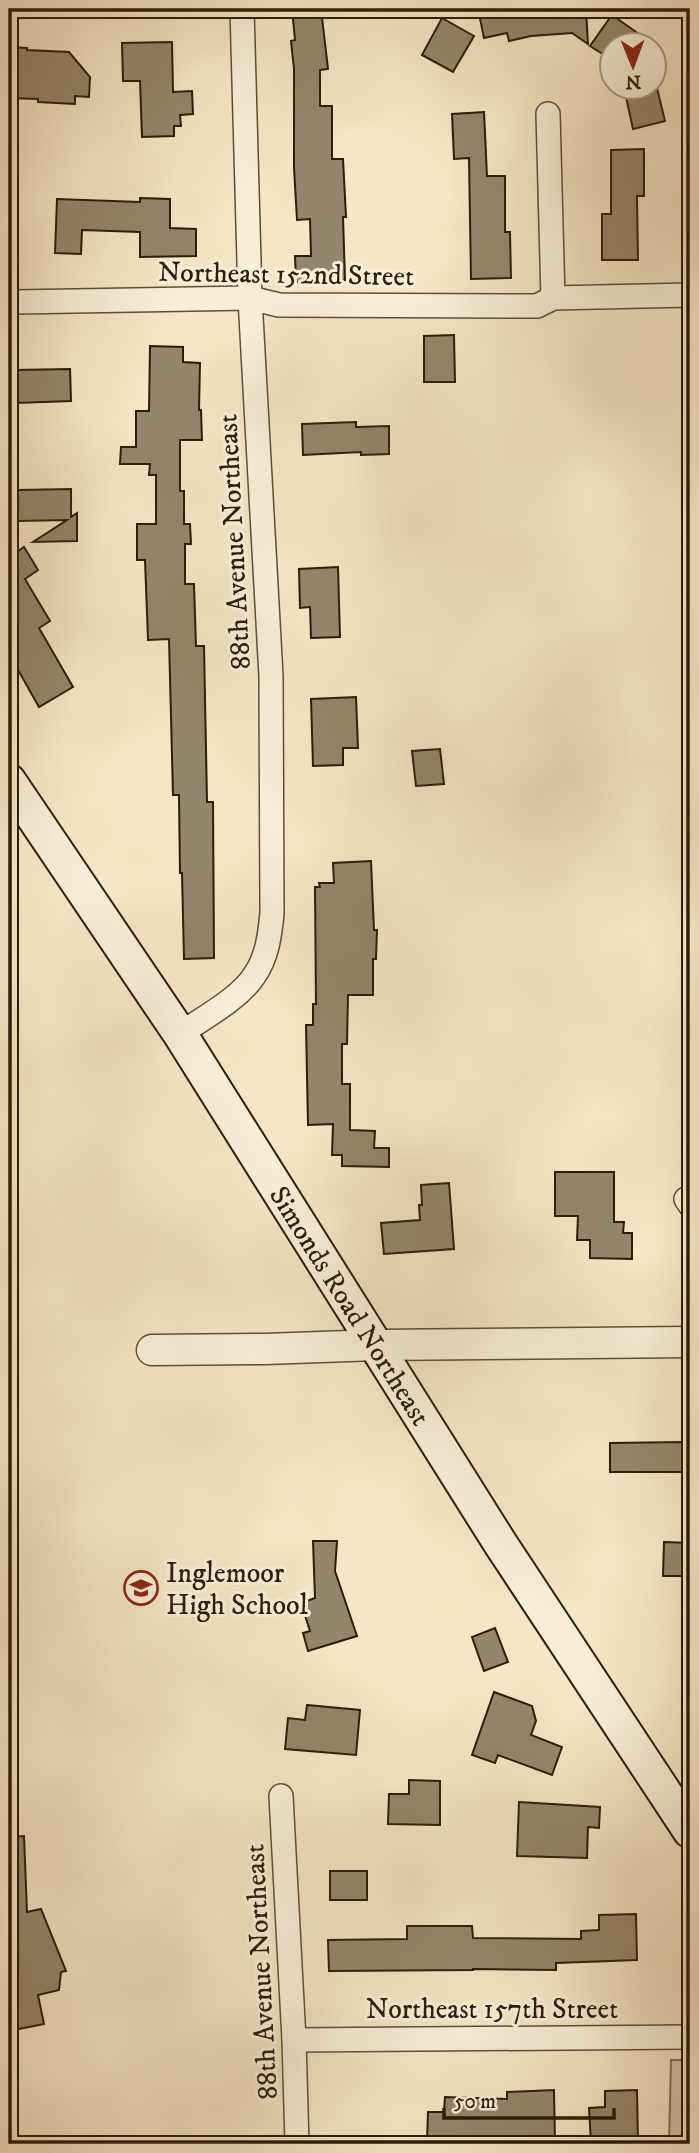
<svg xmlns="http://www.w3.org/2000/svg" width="699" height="2153" font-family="'IM FELL DW Pica',serif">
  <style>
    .green { fill: #d4c4a5; stroke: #807058; stroke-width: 2 }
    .building { fill: #95856c; stroke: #2c1c0b; stroke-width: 2 }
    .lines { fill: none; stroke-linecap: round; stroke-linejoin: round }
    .minor-casing { stroke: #5e4e3a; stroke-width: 26 }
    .tertiary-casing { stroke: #5e4e3a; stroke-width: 33 }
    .secondary-casing { stroke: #2c1c0b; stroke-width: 37 }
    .minor { stroke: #f9efd9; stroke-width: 23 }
    .tertiary { stroke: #f9efd9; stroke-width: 30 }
    .secondary { stroke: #f9efd9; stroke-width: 33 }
    .labels { text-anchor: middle; stroke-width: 6; stroke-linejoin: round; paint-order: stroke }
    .street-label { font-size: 28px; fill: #2c1c0b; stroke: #f9efd9 }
    .poi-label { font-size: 28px; fill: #2c1c0b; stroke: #f9efd9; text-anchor: start }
  </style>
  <rect width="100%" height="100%" fill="#f6e6c5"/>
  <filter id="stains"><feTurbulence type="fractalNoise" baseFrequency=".00286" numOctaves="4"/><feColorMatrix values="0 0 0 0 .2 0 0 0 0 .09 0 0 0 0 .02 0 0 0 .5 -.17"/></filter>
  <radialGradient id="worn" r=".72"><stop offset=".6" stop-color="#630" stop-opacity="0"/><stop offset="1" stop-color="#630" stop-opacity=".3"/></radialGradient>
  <path class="green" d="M671,2060H690V2144H669Z"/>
  <g class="building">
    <path d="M292,9H321L328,69L320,70V106H332V159H343L346,217H343L345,280L296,282L295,256H311L310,219L297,220L294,167V69L291,41L295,40Z"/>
    <path d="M478,9H586L588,44L572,33L531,36L509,41L507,33L484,38Z"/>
    <path d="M612,15L656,46H612V60L590,46Z"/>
    <path d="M442,18L474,36L453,72L422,55Z"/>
    <path d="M172,42L173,92L192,91L193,114L180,115L181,126H174V136L142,137L140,81H123L122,43Z"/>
    <path d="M9,47L27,48V50L69,52L90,77L89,97L75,96V104L38,102V99L9,98Z"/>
    <path d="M624,88H657L665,121L633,129Z"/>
    <path d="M484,112L487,176H505V232H510L511,278L471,279L469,158L454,159L452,114Z"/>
    <path d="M644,149V196H637L638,260H602V214H611V150Z"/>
    <path d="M140,198L170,199V228L196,229V256L140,257V232L82,230L81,254L55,253L57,199L140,202Z"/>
    <path d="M454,335L455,382H424V336Z"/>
    <path d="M150,346L183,347V362L200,363L199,410H201L202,440H180V491H184V524H190L191,544H185V584H194L196,646H204L207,802H213L214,958L184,959L182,873H180L179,795H173L169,639L148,640L145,560H137V524H156V475H149L150,464H120L121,447H136V411H149Z"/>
    <path d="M70,369L71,401L16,403L14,370Z"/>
    <path d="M356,422V427L389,426V454L361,455V452L303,455L302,424Z"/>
    <path d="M71,489V517L77,513V541L33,542L67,520L18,521V490Z"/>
    <path d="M24,547L38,570L25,579L50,621L39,628L73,687L39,707L9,654V552L11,556Z"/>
    <path d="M338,567L340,637L311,638L310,607L300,608L299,569Z"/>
    <path d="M356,697L358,748H343V765L313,766L311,699Z"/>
    <path d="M440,749L444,784L416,786L412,751Z"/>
    <path d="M371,861L374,930H377L376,959H373V995H348L347,1044H342V1084H350V1130L375,1131L374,1148H389V1167L342,1166V1155H332L333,1124L308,1125L306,1025H313V1004H316L315,887H320L319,883H334L333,863Z"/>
    <path d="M555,1172H614V1222H624L623,1233H632V1259L590,1258V1240H577L578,1216H555Z"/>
    <path d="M449,1183L454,1249L384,1254L381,1223L420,1220L419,1205H422L421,1185Z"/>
    <path d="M684,1442V1472H610V1443Z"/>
    <path d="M313,1541H337L335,1571L357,1636L308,1651L303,1633L310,1631L301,1603L315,1598Z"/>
    <path d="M664,1542L690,1543V1576H663Z"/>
    <path d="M495,1628L508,1662L484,1671L472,1637Z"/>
    <path d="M494,1692L532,1706L536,1721L531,1735L562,1747L552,1775L498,1755L495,1763L472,1755Z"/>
    <path d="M307,1705L360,1710L356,1755L285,1749L288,1718L305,1720Z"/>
    <path d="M409,1780L440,1781V1825L388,1824L389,1794H409Z"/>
    <path d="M519,1802L600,1807L599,1828L588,1827L587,1858L517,1856Z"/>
    <path d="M24,1836L27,1912L41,1909L66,1971L61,1972L59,1990L38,1995L44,2024L9,2031V1837Z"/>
    <rect x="330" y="1871" width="37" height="29"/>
    <path d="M636,1914L637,1960L556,1963V1970L473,1969V1970L329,1971L328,1940L407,1939V1926H472L473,1938L581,1939V1931L599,1930V1915Z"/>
    <path d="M554,2090L555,2143L509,2144V2142L427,2141L428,2112H444L445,2097L507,2099V2092Z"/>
    <path d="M637,2090L638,2144H591L589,2108L605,2107V2091Z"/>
  </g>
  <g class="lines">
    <g class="minor-casing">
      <g id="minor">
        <path d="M548,114L553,298"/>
        <path d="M16,302L250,298L279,305L537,306L553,298L690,295"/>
        <path d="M180,1034C203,1018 239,999 254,976C267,958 270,935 272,913L271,676L250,298L242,9"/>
        <path d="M686,1199L690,1205"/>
        <path d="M281,1796L294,2040L297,2144"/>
        <path d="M294,2040L690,2037"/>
      </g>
    </g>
    <g class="tertiary-casing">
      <path id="tertiary" d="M152,1350L265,1349L376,1345L690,1342"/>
    </g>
    <g class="secondary-casing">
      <g id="secondary">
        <path id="s1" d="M9,781L180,1034L500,1543L690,1831"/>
      </g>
    </g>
    <use href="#minor" class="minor"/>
    <use href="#tertiary" class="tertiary"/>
    <use href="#secondary" class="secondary"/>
  </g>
  <defs>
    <g id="school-ring" transform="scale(1.75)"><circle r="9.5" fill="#f9efd9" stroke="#8f2418" stroke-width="1.5"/><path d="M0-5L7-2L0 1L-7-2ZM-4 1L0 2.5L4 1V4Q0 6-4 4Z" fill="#8f2418"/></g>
  </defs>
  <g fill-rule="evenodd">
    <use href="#school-ring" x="141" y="1588"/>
  </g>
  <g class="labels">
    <g class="street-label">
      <text transform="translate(286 273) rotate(1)" y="10">Northeast 152nd Street</text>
      <text transform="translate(233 542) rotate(-93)" y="10">88th Avenue Northeast</text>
      <text dy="10" stroke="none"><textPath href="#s1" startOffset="626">Simonds Road Northeast</textPath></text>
      <text transform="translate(260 1972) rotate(-93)" y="10">88th Avenue Northeast</text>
      <text x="492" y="2018">Northeast 157th Street</text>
    </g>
    <g class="poi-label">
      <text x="166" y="1582">Inglemoor<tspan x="166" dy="32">High School</tspan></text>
    </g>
  </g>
  <rect width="699" height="2153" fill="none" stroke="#f6e6c5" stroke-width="35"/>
  <rect x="10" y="10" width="678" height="2132" fill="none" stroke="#2c1c0b" stroke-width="3.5"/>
  <rect x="18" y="18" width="664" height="2118" fill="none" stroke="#2c1c0b" stroke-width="2"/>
  <g transform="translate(633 66) rotate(179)"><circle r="33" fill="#f9efd9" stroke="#a79b87" stroke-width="2"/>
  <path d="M0-5L12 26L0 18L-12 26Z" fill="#8f2418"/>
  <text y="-10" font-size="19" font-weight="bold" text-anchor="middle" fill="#2c1c0b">N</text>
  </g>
  <path d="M444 2108v10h170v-10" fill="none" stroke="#2c1c0b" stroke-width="3.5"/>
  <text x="454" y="2108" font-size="21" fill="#2c1c0b" stroke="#f9efd9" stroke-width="5" paint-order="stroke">50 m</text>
  <rect width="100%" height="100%" filter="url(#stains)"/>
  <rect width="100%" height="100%" fill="url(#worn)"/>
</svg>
